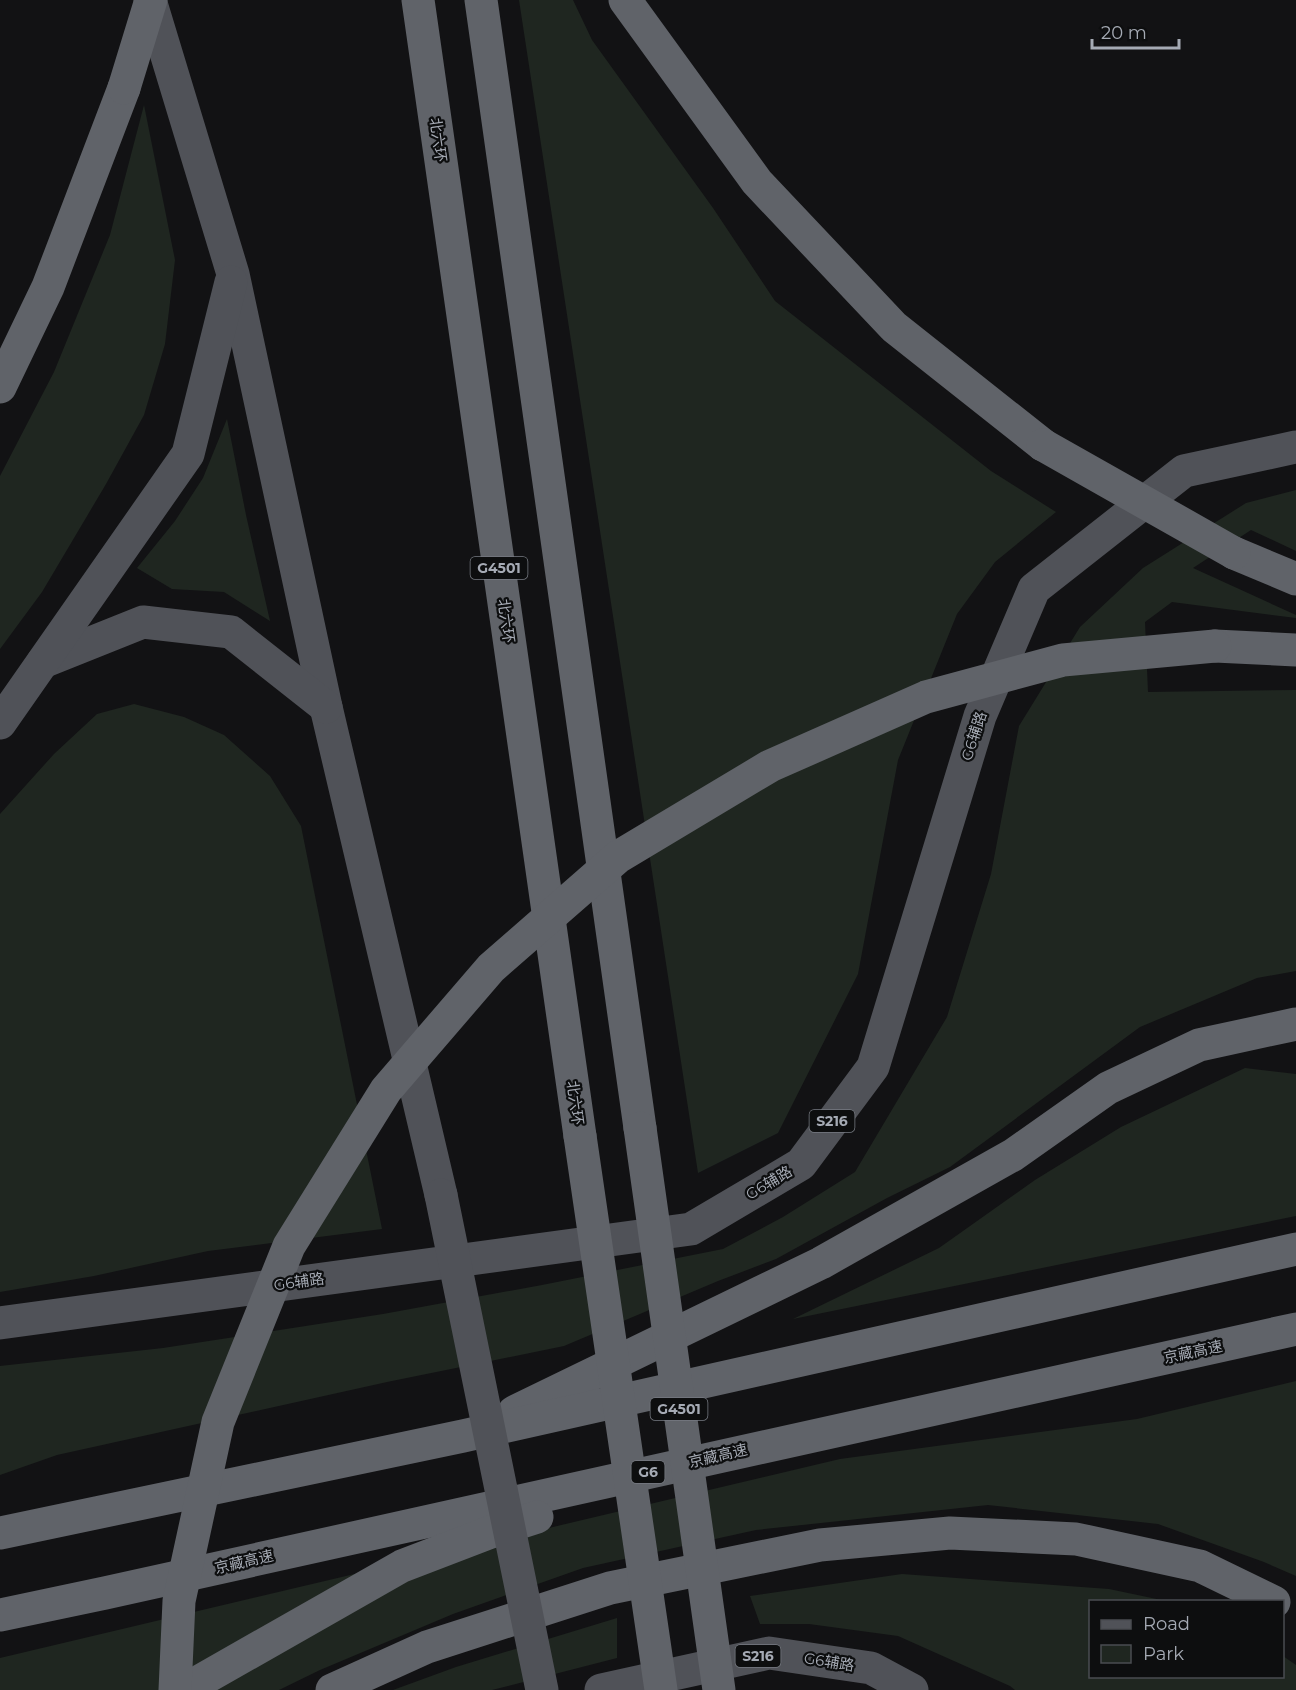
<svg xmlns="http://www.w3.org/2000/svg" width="1296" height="1690" font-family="Montserrat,'Noto Sans SC',sans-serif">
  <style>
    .green { fill: #1f2620 }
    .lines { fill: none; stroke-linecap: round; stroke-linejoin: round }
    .primary { stroke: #505258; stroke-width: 33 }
    .highway { stroke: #606369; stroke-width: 33 }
    .primary-bridge { stroke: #505258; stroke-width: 33 }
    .highway-bridge { stroke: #606369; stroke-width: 33 }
    .labels { text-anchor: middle; stroke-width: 4.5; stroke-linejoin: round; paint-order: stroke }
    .shield { fill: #0d0e0f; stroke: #777b82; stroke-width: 1.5 }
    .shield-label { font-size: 14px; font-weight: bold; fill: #a5aab4 }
    .street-label { font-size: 15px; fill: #a5aab4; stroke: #0d0e0f }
  </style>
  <rect width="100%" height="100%" fill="#121214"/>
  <g class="green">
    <path d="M519,0H573L592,40L713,208L775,301L991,471L1056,512L995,562L957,614L898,760L858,974L778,1133L698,1173Z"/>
    <path d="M144,105L175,260L165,344L144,415L106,484L42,592L0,649V476L54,372L110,235Z"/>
    <path d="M227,419L246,515L270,621L224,592L172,589L137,568L175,521L203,478Z"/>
    <path d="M1296,490V551L1251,530L1193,568L1296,615V618L1172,602L1145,622L1148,692L1296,690V971L1257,978L1140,1027L950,1167L887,1198L776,1259L718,1281L564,1346L387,1382L57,1455L0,1475V1366L163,1348L383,1314L542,1285L723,1249L783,1217L855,1172L947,1017L991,874L1019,726L1080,627L1143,568L1246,503Z"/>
    <path d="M134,704L184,717L224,735L270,776L301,826L382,1229L208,1251L94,1276L0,1292V814L54,754L97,714Z"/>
    <path d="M1245,1068L1296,1074V1216L793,1319L939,1248L1035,1180L1121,1127Z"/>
    <path d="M1296,1381V1576L1264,1562L1158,1524L988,1505L756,1530L583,1568L453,1614L320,1670L279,1690H0V1658L840,1459L1137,1419Z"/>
    <path d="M902,1574L1109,1589L1166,1601L1090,1602V1676H1282L1283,1656L1296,1665V1690H1015L1010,1686L898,1636L809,1624H760L750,1596Z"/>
    <path d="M617,1618V1658L492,1690H393L456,1667Z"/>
  </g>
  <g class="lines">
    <g class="primary">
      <path d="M150,0L233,274L326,707L441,1195"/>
      <path d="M43,662L143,622L231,632L326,707"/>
      <path d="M0,723L188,454L231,282"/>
      <path d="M0,1323L691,1229L801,1164L873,1067L980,716L1034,589L1184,471L1296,447"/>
      <path d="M601,1690L769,1653L871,1668L912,1690"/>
    </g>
    <g class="highway">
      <path d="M418,0L580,1136"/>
      <path d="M481,0L640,1128"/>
      <path d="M625,0L757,182L894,327L1043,445"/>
      <path d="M0,387L48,287L124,88"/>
      <path d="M1234,553L1296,579"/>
      <path d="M1215,646L1296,650"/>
      <path d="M514,1412L821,1263L1013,1155L1108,1088L1199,1045L1296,1024"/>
      <path d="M0,1533L463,1436L1296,1249"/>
      <path d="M0,1615L105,1593L1296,1329"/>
      <path d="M184,1690L402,1566L488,1533L537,1517"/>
      <path d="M332,1690L427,1647L610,1588L820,1545L950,1533L1076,1539L1200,1566L1274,1602"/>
    </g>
    <path class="primary-bridge" d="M441,1195L542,1690"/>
    <g class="highway-bridge">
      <path d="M124,88L151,0"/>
      <path d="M1043,445L1234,553"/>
      <path d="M640,1128L719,1690"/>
      <path d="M580,1136L661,1690"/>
      <path d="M175,1690L179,1601L218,1422L289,1246L386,1090L491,968L618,857L770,766L926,697L1063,660L1215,646"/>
    </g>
  </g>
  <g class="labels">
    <g class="shield">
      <rect x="470.5" y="557" width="57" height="22" rx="4.5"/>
      <rect x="809.5" y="1110" width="45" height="22" rx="4.5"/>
      <rect x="650.5" y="1398" width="57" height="22" rx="4.5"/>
      <rect x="631.5" y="1461" width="33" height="22" rx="4.5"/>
      <rect x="735.5" y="1645" width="45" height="22" rx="4.5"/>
    </g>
    <g class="shield-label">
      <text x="499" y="573">G4501</text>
      <text x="832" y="1126">S216</text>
      <text x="679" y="1414">G4501</text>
      <text x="648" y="1477">G6</text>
      <text x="758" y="1661">S216</text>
    </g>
    <g class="street-label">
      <text transform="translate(438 140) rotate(82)" y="5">北六环</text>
      <text transform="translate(506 621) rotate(82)" y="5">北六环</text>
      <text transform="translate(974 736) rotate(-72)" y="5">G6辅路</text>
      <text transform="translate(575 1103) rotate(82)" y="5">北六环</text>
      <text transform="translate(769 1183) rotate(-31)" y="5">G6辅路</text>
      <text transform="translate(299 1282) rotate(-8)" y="5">G6辅路</text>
      <text transform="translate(1193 1352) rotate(-12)" y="5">京藏高速</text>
      <text transform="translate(718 1456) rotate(-13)" y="5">京藏高速</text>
      <text transform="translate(244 1562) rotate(-13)" y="5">京藏高速</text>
      <text transform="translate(829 1662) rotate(9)" y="5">G6辅路</text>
    </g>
  </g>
  <rect x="1089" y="1600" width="195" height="78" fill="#0d0e0f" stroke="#4a4c51" stroke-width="1.5"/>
  <rect x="1101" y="1620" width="30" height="9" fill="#505258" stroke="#4a4c51" stroke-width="1.5"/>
  <text x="1143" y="1630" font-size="18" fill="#a5aab4">Road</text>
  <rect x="1101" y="1645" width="30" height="18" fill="#1f2620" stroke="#4a4c51" stroke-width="1.5"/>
  <text x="1143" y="1660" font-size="18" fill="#a5aab4">Park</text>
  <path d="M1092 39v9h87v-9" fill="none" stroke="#a5aab4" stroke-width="3"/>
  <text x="1101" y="39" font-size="18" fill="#a5aab4" stroke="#0d0e0f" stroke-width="4.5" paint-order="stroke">20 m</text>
</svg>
